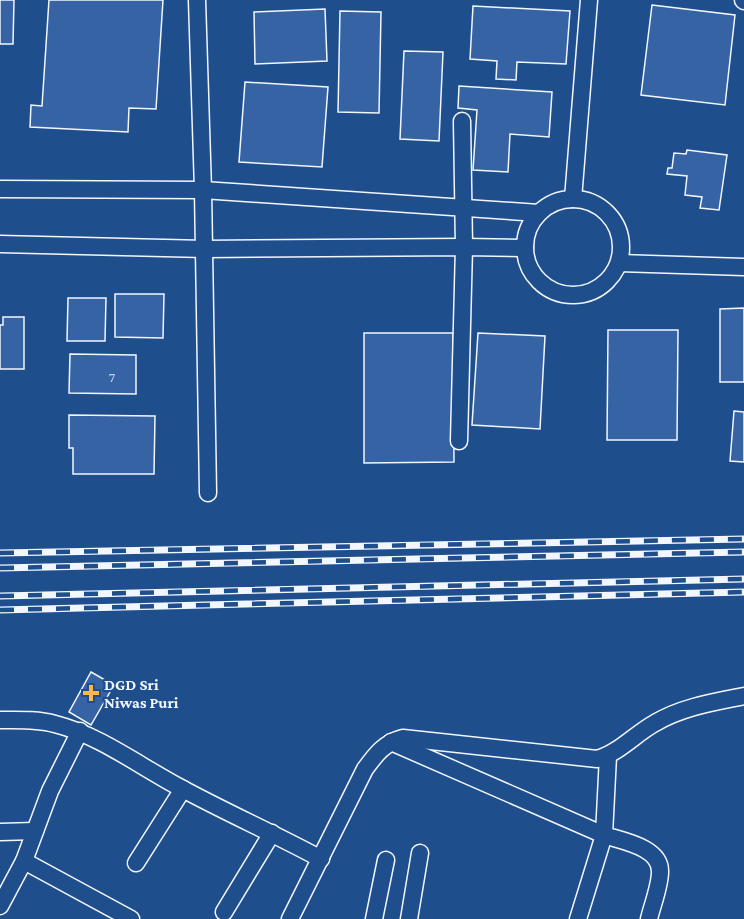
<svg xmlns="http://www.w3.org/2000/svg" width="744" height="919" font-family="'Crimson Pro',serif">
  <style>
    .building { fill: #3563a3; stroke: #f2f6ff; stroke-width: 1.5 }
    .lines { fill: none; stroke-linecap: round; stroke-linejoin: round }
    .street-casing { stroke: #f2f6ff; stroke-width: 19 }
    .street { stroke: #1f4e8c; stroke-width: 16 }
    .rail-casing { stroke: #f2f6ff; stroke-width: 7 }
    .rail { stroke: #1f4e8c; stroke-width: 4.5; stroke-dasharray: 14; stroke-linecap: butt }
    .poi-dot { fill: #ffb74d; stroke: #1f4e8c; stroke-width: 2 }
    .labels { text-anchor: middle; stroke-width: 4.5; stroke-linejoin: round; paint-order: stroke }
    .number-label { font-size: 14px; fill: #c3d1e8 }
    .poi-label { font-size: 16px; font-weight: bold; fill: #f2f6ff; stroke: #1f4e8c; text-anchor: start }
  </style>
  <rect width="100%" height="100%" fill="#1f4e8c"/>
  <g class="building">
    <path d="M0,0H14L13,44H0Z"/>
    <path d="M49,0H163L156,109L129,108L128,132L30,127L31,105L42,106Z"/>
    <path d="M652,5L735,15L725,105L641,95Z"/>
    <path d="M473,6L570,11L566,64L517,62L516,80L496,79L497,61L470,59Z"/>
    <path d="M325,9L327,61L255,64L254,12Z"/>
    <path d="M340,11L381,12L379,113L338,112Z"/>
    <path d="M404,51L443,52L439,141L400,139Z"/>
    <path d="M245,82L328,87L322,167L239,162Z"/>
    <path d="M459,86L552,92L549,137L510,134L508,172L473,170L477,110L458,108Z"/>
    <path d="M687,150L727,155L719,210L700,208L702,197L685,195L687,176L667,174L668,168H672L674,153L686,154Z"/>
    <path d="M115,294H164L163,338L115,337Z"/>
    <path d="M68,298H106L105,341H67Z"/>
    <path d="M744,308V382H720V309Z"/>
    <path d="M3,317H24V369H0V325H3Z"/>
    <path d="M608,330H678L677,440H607Z"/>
    <path d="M364,333H453L454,462L364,463Z"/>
    <path d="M478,333L545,336L540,429L472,425Z"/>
    <path d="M70,354L136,355V394L69,393Z"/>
    <path d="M734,411L744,412V462L730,461Z"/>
    <path d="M69,415L155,416L154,474H73V448H69Z"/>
    <path d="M91,672L114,685L91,725L69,712Z"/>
  </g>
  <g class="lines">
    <g class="street-casing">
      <g id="street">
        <path d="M197,0L203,190L208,493"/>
        <path d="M743,0L744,1"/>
        <path d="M0,189L203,190L539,213"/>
        <circle cx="573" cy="247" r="48"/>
        <path d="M573,199L589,0"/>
        <path d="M0,244L205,249L464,247L525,248"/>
        <path d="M619,263L744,267"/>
        <path d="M459,441L464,247L462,121"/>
        <path d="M0,720C18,720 37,719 55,724C99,735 141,767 181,788C227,813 275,834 321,859"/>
        <path d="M391,742L604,835C622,841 661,847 660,872C660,886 652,906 649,919"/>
        <path d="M0,832L35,831"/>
        <path d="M24,861L131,919"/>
        <path d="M136,863L183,789"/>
        <path d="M0,906L24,861L50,791L80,731"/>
        <path d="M224,912L272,833"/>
        <path d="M290,919L365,769C376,754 384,743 403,738L597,759C619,753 635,734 655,723C682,707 714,702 744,696"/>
        <path d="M374,919L386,860"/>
        <path d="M409,919L420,853"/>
        <path d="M578,919L604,835L608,756"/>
      </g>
    </g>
    <use href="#street" class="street"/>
    <g class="rail-casing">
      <g id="rail">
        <path d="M0,553L744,539"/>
        <path d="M0,568L744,552"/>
        <path d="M0,596L744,579"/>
        <path d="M0,610L744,592"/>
      </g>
    </g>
    <use href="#rail" class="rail"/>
  </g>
  <path class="poi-dot" d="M88 684h6v6h6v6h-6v6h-6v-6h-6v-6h6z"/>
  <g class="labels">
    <g class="number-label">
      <text x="112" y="382">7</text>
    </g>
    <g class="poi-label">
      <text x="104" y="690">DGD Sri<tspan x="104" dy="18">Niwas Puri</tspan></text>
    </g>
  </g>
</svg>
